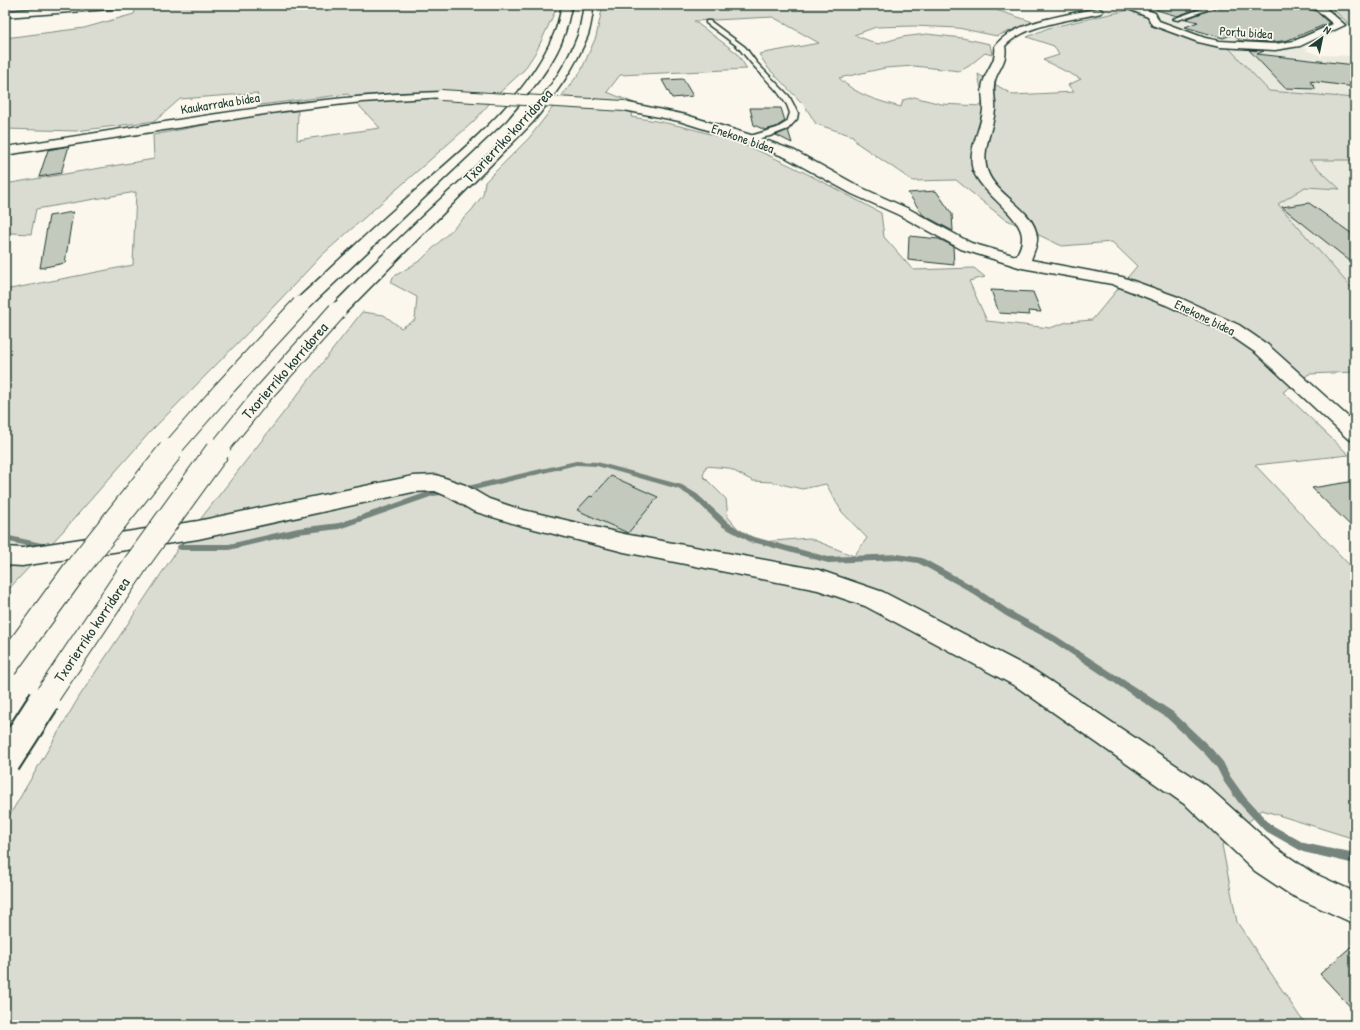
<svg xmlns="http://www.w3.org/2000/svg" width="1360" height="1030" font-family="'Patrick Hand',sans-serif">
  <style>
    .built { fill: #eae9de }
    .green { fill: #dbdcd1; stroke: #7d8c82; fill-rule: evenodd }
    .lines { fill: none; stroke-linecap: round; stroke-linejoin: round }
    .stream { fill: #74847b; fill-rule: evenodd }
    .building { fill: #c4c9be; stroke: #1f3d34 }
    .service-casing { stroke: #1f3d34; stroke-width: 3 }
    .minor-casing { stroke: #1f3d34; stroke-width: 3 }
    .motorway-casing { stroke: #1f3d34; stroke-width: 3 }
    .service { fill: #fbf7ec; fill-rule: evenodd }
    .minor { fill: #fbf7ec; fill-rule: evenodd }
    .motorway { fill: #fbf7ec; fill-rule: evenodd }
    .minor-bridge-casing { stroke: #1f3d34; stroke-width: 12; stroke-linecap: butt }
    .motorway-bridge-far2-casing { stroke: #1f3d34; stroke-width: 20; stroke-linecap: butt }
    .motorway-bridge-far1-casing { stroke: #1f3d34; stroke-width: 26; stroke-linecap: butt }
    .motorway-bridge-casing { stroke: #1f3d34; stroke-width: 34; stroke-linecap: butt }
    .minor-bridge { stroke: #fbf7ec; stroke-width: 10 }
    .motorway-bridge-far2 { stroke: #fbf7ec; stroke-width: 18 }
    .motorway-bridge-far1 { stroke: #fbf7ec; stroke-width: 24 }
    .motorway-bridge { stroke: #fbf7ec; stroke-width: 30 }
    .labels { text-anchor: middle; stroke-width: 3.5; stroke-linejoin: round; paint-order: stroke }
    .far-street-label { font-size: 13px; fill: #1f3d34; stroke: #fbf7ec }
    .street-label { font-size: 15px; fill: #1f3d34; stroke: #fbf7ec }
  </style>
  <rect width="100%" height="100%" fill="#fbf7ec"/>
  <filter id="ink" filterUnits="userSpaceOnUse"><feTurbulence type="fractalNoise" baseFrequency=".025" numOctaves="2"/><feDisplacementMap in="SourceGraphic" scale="8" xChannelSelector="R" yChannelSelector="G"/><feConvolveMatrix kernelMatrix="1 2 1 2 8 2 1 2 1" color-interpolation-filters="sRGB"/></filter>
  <g filter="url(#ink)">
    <g class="built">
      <path d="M1070,5H1328L1350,24L1305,50L1319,55L1355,56V98L1269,91L1228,47L1203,44L1150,25L1146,15L1129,10L1101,16Z"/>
      <path d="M1308,160H1355V292L1277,204L1305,187L1340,189Z"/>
    </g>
    <g class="green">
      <path d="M137,5H558L537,50L524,70L498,94L473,122L322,255L276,304L151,431L64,530L5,593V290L133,265L136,192L36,209L31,234L11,233L5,230V184L154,159L153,135L261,114L298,111L297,140L380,128L348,94L260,105L257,93L180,99L155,121L76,131L5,129V38L84,28L134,14Z"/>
      <path d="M603,5H981L1033,22L997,36L958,28L914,26L876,27L854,35L878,44L902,37L927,34L962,38L990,44L992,55L985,53L969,66L960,71L914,66L885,68L839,78C856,95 878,101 901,107L903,100L914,97L941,104L981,106L983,100L978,74L1013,95L1074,92L1068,85L1081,79L1043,60L1059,55L1054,46L1027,37L1048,28L1101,16L1129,10L1146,15L1151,25L1203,44L1228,47L1269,91L1355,98V160H1309L1340,189L1305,187L1278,204L1355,292V372L1309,374L1283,392L1349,455L1255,465L1355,571V839L1262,810L1222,845L1237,922L1300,1017L1308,1025H5V823L79,697L181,544L362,312L384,315L401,328L415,320L417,297L391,283L393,277L421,260L471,211L483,195L485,182L529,138L581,71L596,37ZM773,17L819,43L759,54L768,68L805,106L816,124L853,136L857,143L913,181L956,180L1003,218L1062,246L1112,242L1137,266L1092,320L1067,322L1050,328L987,321L969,281L985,277L974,268L913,270L884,237L881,213C842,192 802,170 761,152C720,135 676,123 631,117L634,103L607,92L620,75L747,69L737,53L694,21ZM706,466L728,468L753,481L772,482L802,489L826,484L842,512L867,538L854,556L809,538L750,543L728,517L726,499L703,476Z"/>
      <path d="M1328,5H1353L1355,7V29Z"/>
    </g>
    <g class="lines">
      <g class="stream">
        <path d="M576,461L597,462L682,485L697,494L729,523L751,536L828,557L898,554L922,558L970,584L1012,612L1056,636L1173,712L1211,748L1223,762L1230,776L1245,797L1270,824L1304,843L1355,854V864L1303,852L1264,830L1239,803L1224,782L1217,768L1205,754L1167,718L1050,640L1006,616L964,588L918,563L898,560L828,563L749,541L723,527L693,498L678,489L597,466L576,465L463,493L460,490L463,487Z"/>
        <path d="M447,489L450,492L449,494L433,496L339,529L298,534L229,550H181L178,549L177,547L178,545L181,544H229L298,528L339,523L431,491Z"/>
        <path d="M5,535L46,544L49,545L50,547L49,549L46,550L5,541Z"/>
      </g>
    </g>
    <g class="building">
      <path d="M1157,5H1208L1177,16L1157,10Z"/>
      <path d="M1222,5H1291L1316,11L1329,23L1288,40L1275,42L1240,41L1234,34L1223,38L1185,27L1198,22L1186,19Z"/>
      <path d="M1249,50L1264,51L1257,54L1355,65V87L1310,81L1316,89L1285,88Z"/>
      <path d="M683,79L693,96L672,98L662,80Z"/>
      <path d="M750,108H781L785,121L776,127L765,130L754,125Z"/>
      <path d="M788,130L792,143L776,135Z"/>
      <path d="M69,146L61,173L39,177L48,150Z"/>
      <path d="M936,191L952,214L953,231L923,215L908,193Z"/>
      <path d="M1309,203L1355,236V265L1282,207Z"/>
      <path d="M73,212L65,263L40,268L49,216Z"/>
      <path d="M909,236L939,239L953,246L954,265L908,260Z"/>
      <path d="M991,290L1033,292L1041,312L1028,311L1030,315L999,313Z"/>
      <path d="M611,476L658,497L628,533L577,510L590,496L592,497Z"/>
      <path d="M1355,481V530L1312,488Z"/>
      <path d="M1355,943V1012L1320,974Z"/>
    </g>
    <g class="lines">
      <g class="service-casing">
        <g id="service">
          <path d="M1212,5H1221L1178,20L1173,19Z"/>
          <path d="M706,21H710L745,47L756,62L789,96L798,113L797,119L788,129L770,136L747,141V137L777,128L787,122L790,113L787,105L777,91L752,64L737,46L706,23Z"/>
        </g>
      </g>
      <g class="minor-casing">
        <g id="minor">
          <path d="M86,5H128L123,8L5,17V11Z"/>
          <path d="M1119,5H1133L1155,13L1159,21L1205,38L1220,41L1275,44L1294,41L1333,24L1311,5H1322L1345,25L1300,46L1275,50L1220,47L1198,42L1152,25L1148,17Z"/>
          <path d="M1098,8L1103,11L1101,13C1073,20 1025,24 1005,46C1008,60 999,68 995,80C992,91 996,100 995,110C993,130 981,150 987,170C995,196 1035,209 1037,237C1038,244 1033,253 1031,260L1122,277L1178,297L1239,325L1268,345L1355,423V441L1348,439L1256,353L1227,333L1166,305L1112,284L1022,268L961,249L899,215L852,194L785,157L746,142L679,121L624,110L618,106L624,102L686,115L754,136L795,151L862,188L909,209L971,243L1016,256C1019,251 1022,245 1022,239C1024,217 981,194 973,170C967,150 981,130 983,110C984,100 980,90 984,80C988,67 997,60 995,46C1013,21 1069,15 1098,8Z"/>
          <path d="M441,92L447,95L445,97L362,102L284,111L5,155V147C150,126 294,96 441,92Z"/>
          <path d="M436,475L465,485L489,499L519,509L624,534L819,570L883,592L1035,671L1207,786L1277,849L1313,873L1355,892V924L1291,895L1255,871L1187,806L1017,687L865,606L818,590L624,552L519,525L473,511L449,497L435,491L413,492L198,539L22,566L5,565V547L22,548L198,521L413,476Z"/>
        </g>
      </g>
      <g class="motorway-casing">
        <g id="motorway">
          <path d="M562,5H572C569,14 568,23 565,32C555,65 528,94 506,120L307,309L301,310L295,309L293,305L295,301C329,270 363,237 398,206C453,157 525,104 554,34C558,25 560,15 562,5Z"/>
          <path d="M584,5H594C592,15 591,26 588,35C575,68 555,95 533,122L343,315L337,316L331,315L329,311L331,307C363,275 395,242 428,211C481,161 552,105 578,35C581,25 582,15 584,5Z"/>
        </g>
      </g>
      <use href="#service" class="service"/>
      <use href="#minor" class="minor"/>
      <use href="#motorway" class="motorway"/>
      <g class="minor-bridge-casing">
        <path id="minor-bridge" d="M441,95L624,106"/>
      </g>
      <g class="motorway-bridge-far2-casing">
        <g id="motorway-bridge-far2">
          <path d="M170,451L222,391L301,305"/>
          <path d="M217,451L263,394L337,311"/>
        </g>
      </g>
      <g class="motorway-bridge-far1-casing">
        <g id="motorway-bridge-far1">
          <path d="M5,667L74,572L171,450"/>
          <path d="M43,702L137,562L218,450"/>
        </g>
      </g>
      <g class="motorway-bridge-casing">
        <path id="motorway-bridge" d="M5,762L44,701"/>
      </g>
      <use href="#minor-bridge" class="minor-bridge"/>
      <use href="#motorway-bridge-far2" class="motorway-bridge-far2"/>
      <use href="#motorway-bridge-far1" class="motorway-bridge-far1"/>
      <use href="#motorway-bridge" class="motorway-bridge"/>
    </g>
  </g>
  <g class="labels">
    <g class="far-street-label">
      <text transform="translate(1246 32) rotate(4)" y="5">Portu bidea</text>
      <text transform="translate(220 103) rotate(-9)" y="5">Kaukarraka bidea</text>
      <text transform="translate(743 138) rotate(19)" y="5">Enekone bidea</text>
      <text transform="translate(1205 317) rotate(26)" y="5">Enekone bidea</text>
    </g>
    <g class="street-label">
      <text transform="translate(508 136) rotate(-47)" y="5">Txorierriko korridorea</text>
      <text transform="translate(285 371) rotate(-49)" y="5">Txorierriko korridorea</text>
      <text transform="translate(92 630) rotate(-56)" y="5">Txorierriko korridorea</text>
    </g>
  </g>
  <rect width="1360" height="1030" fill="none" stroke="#fbf7ec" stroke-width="20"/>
  <rect x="10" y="10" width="1340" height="1010" fill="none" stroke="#1f3d34" stroke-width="1.5" filter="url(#ink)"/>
  <g transform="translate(1322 38) rotate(33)" stroke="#fbf7ec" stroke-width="3" paint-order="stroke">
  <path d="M0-3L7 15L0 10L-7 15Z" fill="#1f3d34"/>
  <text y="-6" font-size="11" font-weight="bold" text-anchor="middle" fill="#1f3d34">N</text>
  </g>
</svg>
